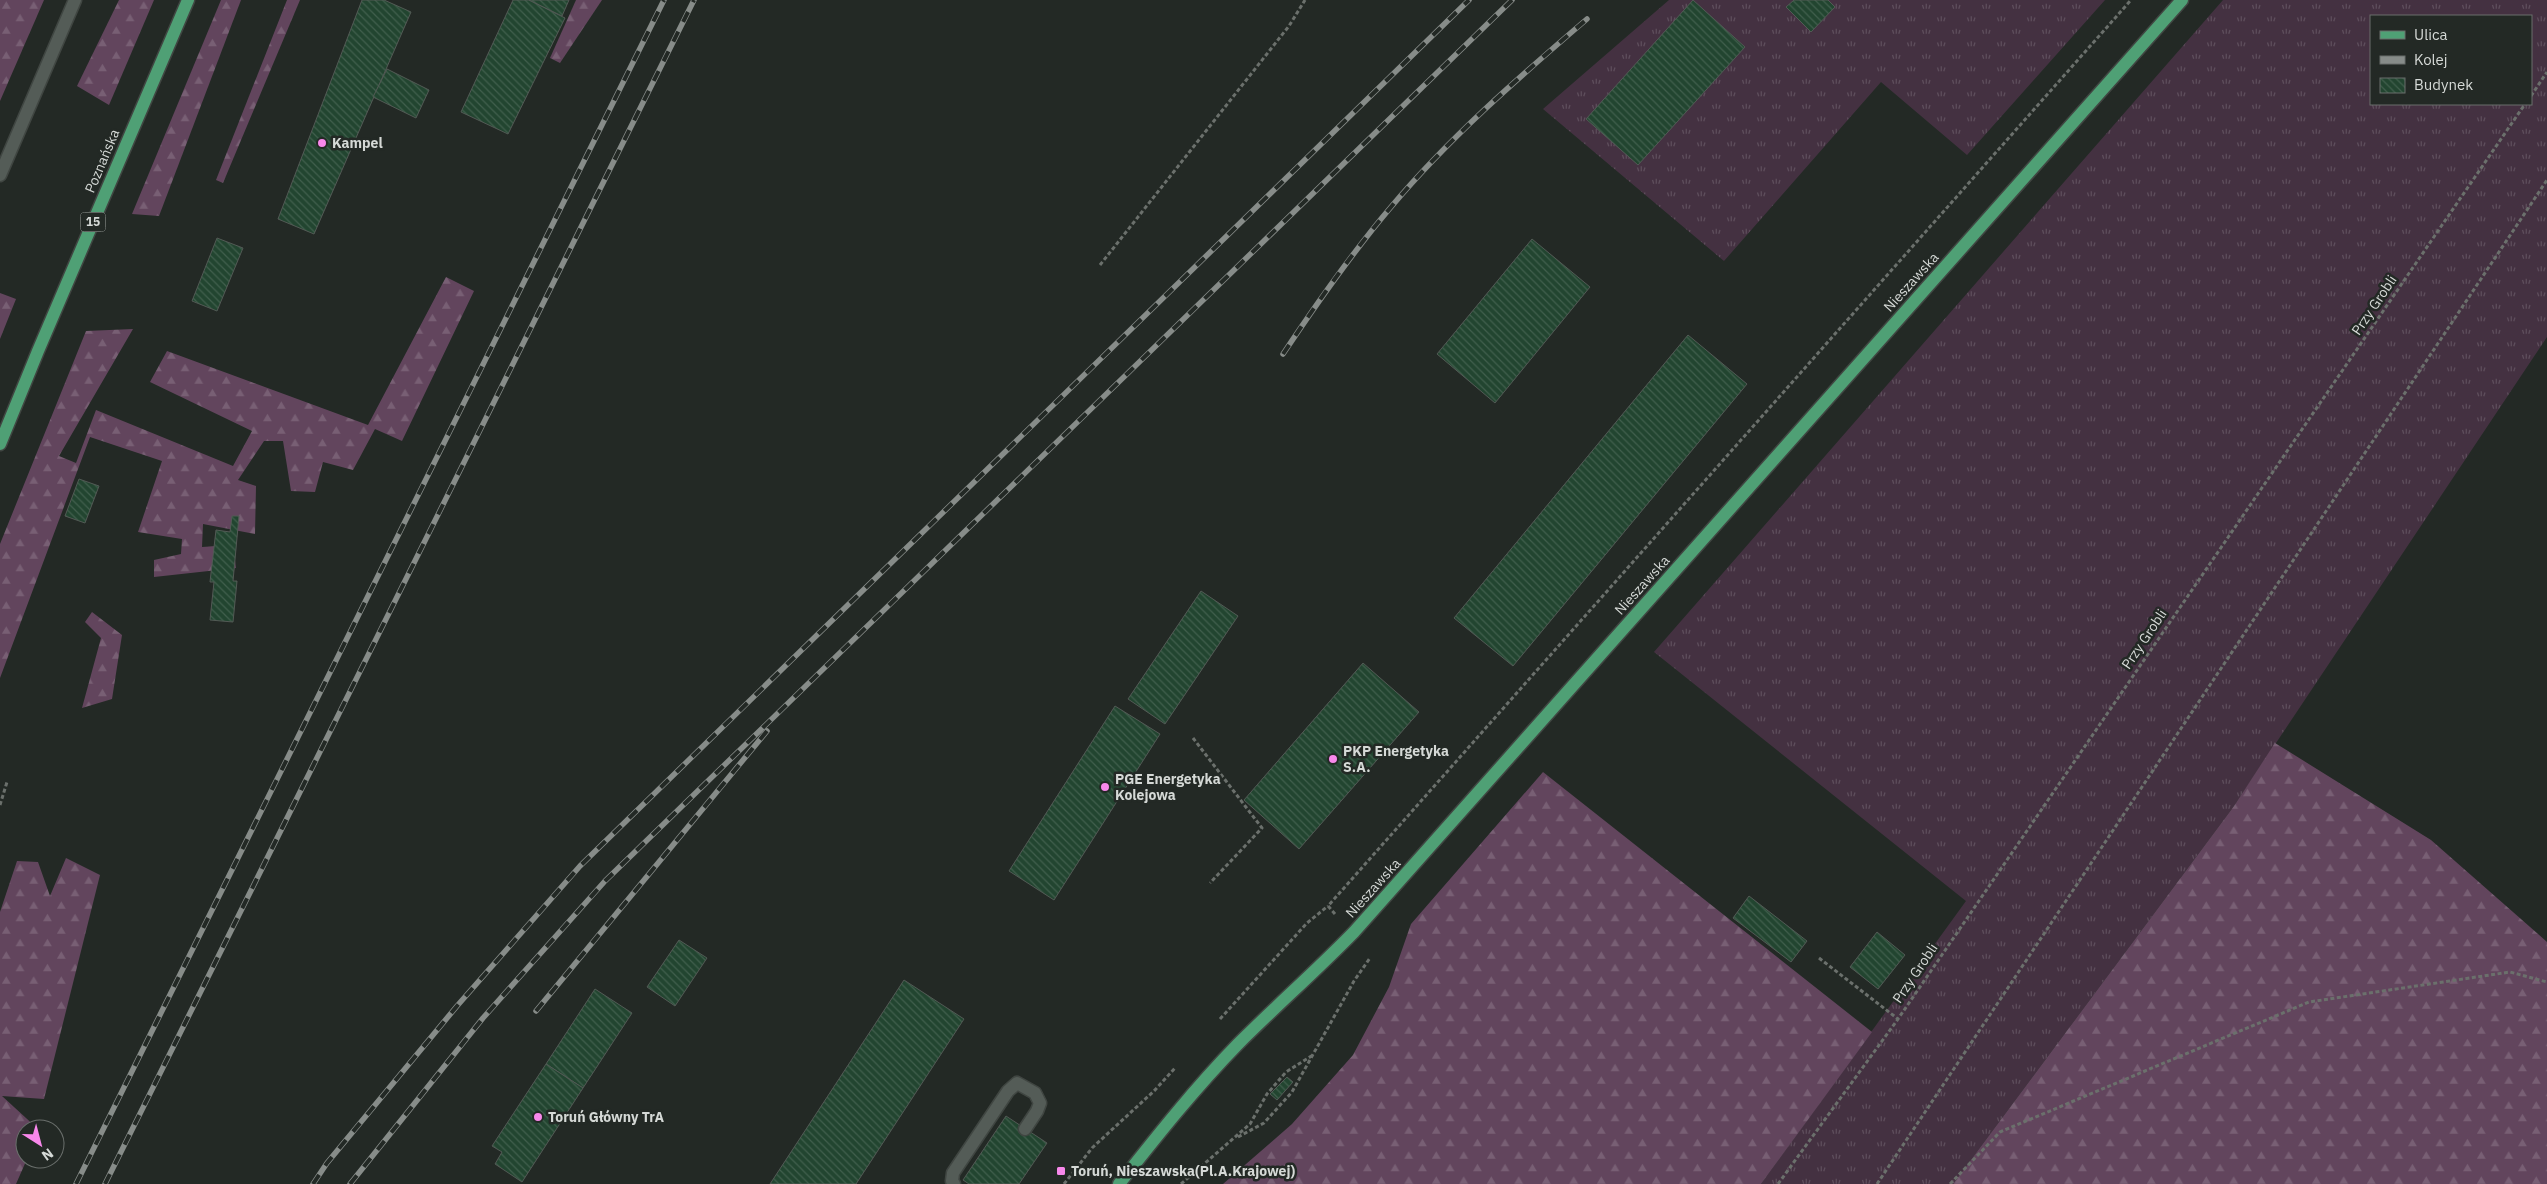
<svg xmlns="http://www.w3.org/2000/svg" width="2547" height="1184" font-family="'IBM Plex Sans',sans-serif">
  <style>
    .grass { fill: url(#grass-tufts); fill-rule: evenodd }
    .forest { fill: url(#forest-firs) }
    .building { fill: url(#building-back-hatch); stroke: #525a55 }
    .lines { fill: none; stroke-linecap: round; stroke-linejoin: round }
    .minor-casing { stroke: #404642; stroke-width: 15 }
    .major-casing { stroke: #404642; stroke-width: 15 }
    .path { stroke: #6b706c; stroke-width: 3; stroke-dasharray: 4 2.5; stroke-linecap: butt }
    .minor { stroke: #545c57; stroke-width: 12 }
    .major { stroke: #4fa075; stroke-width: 12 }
    .rail-casing { stroke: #878c89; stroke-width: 5.5 }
    .rail { stroke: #232925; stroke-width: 4; stroke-dasharray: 11; stroke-linecap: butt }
    .poi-dot { fill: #f888eb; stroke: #232925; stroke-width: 2 }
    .labels { text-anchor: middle; stroke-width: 5; stroke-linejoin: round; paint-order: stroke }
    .shield { fill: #232925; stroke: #a0a4a1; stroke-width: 1 }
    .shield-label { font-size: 12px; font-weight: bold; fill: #d5d9d6 }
    .poi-label { font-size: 14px; font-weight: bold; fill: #d5d9d6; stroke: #232925; text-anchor: start }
    .street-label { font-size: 14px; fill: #d5d9d6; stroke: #232925 }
  </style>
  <defs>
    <pattern id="grass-tufts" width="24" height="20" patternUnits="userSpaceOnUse" patternTransform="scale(1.25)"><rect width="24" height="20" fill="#443141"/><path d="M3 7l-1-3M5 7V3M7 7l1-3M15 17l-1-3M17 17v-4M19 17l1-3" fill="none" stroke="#5e4e5c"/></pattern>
    <pattern id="forest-firs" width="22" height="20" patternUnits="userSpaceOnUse" patternTransform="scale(1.25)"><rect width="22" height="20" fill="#62455d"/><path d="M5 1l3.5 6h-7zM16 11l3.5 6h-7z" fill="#785f74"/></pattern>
    <pattern id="building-back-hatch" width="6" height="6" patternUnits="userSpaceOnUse" patternTransform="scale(1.25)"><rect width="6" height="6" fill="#224530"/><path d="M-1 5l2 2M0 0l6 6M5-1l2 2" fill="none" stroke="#415f4d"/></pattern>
  </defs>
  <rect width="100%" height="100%" fill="#232925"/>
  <g class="grass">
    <path d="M1669,0H2105L1967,155L1881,82L1724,261L1543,109Z"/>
    <path d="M2223,0H2547V337L2234,806L1953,1184H1761L1966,901L1654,652ZM2371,16H2531V104H2371Z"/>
  </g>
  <g class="forest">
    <path d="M0,0H44L0,101Z"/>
    <path d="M119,0H154L109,105L77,86Z"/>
    <path d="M221,0H241L159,216L132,214Z"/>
    <path d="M287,0H300L223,183L216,180Z"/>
    <path d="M576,0H602L560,63L550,58Z"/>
    <path d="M446,277L474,291L402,441L375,429L353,470L323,462L315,492L291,491L283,441H264L238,480L256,486L255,534L203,524L202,547L233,545L236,568L154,577V560L181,554L182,539L138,532L162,461L90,437L0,678V544L86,331L133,329L59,456L76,463L96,410L233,466L252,431L150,382L167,351L368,425Z"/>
    <path d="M0,293L16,299L0,339Z"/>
    <path d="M92,612L122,635L112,699L82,708L101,638L85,622Z"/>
    <path d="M2275,743L2431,840L2547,942V1184H1953L2234,806Z"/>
    <path d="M1543,772L1872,1032L1761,1184H1223L1292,1124L1353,1055L1389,987L1411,924Z"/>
    <path d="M66,858L100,875L44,1099L2,1096L38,1129H25L27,1159L16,1184H0V912L17,861L38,862L50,896Z"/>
  </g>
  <g class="building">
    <path d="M362,0H384L411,12L314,234L278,219Z"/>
    <path d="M513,0H529L565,18L508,134L461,112Z"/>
    <path d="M529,0H569L562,16Z"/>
    <path d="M1693,0L1745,47L1638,165L1586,119Z"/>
    <path d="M1794,0H1828L1835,7L1811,32L1786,7Z"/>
    <path d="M387,69L429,90L416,118L373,97Z"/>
    <path d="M217,238L243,248L217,311L192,301Z"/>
    <path d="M1532,239L1590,287L1495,403L1437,354Z"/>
    <path d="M1688,335L1747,384L1513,666L1454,618Z"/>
    <path d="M79,479L99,486L85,523L65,516Z"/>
    <path d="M232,516H239L233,581H237L233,622L210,620L214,582H210L216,530L230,532Z"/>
    <path d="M1201,591L1238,616L1165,724L1128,699Z"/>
    <path d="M1363,663L1419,712L1299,849L1244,800Z"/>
    <path d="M1115,706L1160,734L1054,900L1009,871Z"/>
    <path d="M1749,896L1807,941L1791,962L1733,918Z"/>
    <path d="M1877,932L1905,955L1878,989L1850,967Z"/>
    <path d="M679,940L707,958L675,1006L647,987Z"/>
    <path d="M904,980L964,1019L856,1184H770Z"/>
    <path d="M595,989L632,1013L583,1088L546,1064Z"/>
    <path d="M546,1064L583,1088L522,1182L495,1164L502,1152L492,1146Z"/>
    <path d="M1287,1077L1293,1082L1277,1100L1270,1094Z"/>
    <path d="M1006,1116L1047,1143L1019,1184H969L963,1180Z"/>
  </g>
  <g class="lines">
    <g class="minor-casing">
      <g id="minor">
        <path d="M0,175L75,0"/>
        <path d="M954,1184L952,1181L953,1173L1008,1091L1017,1083L1035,1093L1040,1103L1037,1111L1025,1129"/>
      </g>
    </g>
    <g class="major-casing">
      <g id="major">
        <path d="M0,444L38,351L188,0"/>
        <path d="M1119,1184C1157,1136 1195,1088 1238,1044C1276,1006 1316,971 1354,932L2182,0"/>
      </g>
    </g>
    <g class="path">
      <path d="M2531,96L2547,72"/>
      <path d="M1100,265L1289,26L1305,0"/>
      <path d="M1193,738L1262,828L1210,883"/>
      <path d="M0,805L7,782"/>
      <path d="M1335,914L1328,906L2131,0"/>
      <path d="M1819,958L1898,1019"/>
      <path d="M1220,1019L1307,923L1328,906"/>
      <path d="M1238,1137L1264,1123L1292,1092L1354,981L1370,958"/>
      <path d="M1064,1184L1092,1148L1154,1091L1175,1068"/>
      <path d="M1181,1184L1250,1124L1267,1094L1286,1072L1313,1055"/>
      <path d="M1778,1184L1898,1019L2525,104"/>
      <path d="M1877,1184L2547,180"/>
      <path d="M1950,1184L2000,1132L2309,1002L2510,972L2547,982"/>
    </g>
    <use href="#minor" class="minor"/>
    <use href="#major" class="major"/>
    <g class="rail-casing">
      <g id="rail">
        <path d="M1283,354C1317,303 1351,254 1391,207C1449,138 1518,78 1587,19"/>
        <path d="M536,1011L767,731"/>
        <path d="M76,1184L664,0"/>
        <path d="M105,1184L694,0"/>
        <path d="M313,1184L327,1163L457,1006L580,866L1469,0"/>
        <path d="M350,1184L483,1018L605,881L1512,0"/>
      </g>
    </g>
    <use href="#rail" class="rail"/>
  </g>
  <g class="poi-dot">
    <circle cx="322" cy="143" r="5"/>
    <circle cx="1333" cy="759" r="5"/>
    <circle cx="1105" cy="787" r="5"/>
    <circle cx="538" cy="1117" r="5"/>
    <rect x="1056" y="1166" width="10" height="10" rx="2.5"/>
  </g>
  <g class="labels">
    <rect class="shield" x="80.5" y="212.5" width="25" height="19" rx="4"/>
    <g class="shield-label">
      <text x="93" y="226">15</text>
    </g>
    <g class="poi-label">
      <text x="332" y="148">Kampel</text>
      <text x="1343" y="756">PKP Energetyka<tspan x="1343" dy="16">S.A.</tspan></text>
      <text x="1115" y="784">PGE Energetyka<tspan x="1115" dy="16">Kolejowa</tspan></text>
      <text x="548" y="1122">Toruń Główny TrA</text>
      <text x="1071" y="1176">Toruń, Nieszawska(Pl.A.Krajowej)</text>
    </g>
    <g class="street-label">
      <text transform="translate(102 161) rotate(-67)" y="5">Poznańska</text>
      <text transform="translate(1911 282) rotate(-48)" y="5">Nieszawska</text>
      <text transform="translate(2374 305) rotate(-56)" y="5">Przy Grobli</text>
      <text transform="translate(1642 585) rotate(-48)" y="5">Nieszawska</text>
      <text transform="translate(2144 639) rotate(-56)" y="5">Przy Grobli</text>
      <text transform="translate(1373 888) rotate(-48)" y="5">Nieszawska</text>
      <text transform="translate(1915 973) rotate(-56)" y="5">Przy Grobli</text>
    </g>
  </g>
  <rect x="2370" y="15" width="162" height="90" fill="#232925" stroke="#6a6f6c"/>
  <rect x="2380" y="31" width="25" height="8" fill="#4fa075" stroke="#6a6f6c"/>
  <text x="2414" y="40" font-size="15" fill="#d5d9d6">Ulica</text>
  <rect x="2380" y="56" width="25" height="8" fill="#878c89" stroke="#6a6f6c"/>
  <text x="2414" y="65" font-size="15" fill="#d5d9d6">Kolej</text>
  <rect x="2380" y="78" width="25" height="15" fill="url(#building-back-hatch)" stroke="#6a6f6c"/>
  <text x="2414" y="90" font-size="15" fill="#d5d9d6">Budynek</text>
  <g transform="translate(40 1144) rotate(144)"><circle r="24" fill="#232925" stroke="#6a6f6c"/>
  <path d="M0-4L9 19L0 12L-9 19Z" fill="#f888eb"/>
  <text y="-8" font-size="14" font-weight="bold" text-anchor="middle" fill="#d5d9d6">N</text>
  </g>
</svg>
